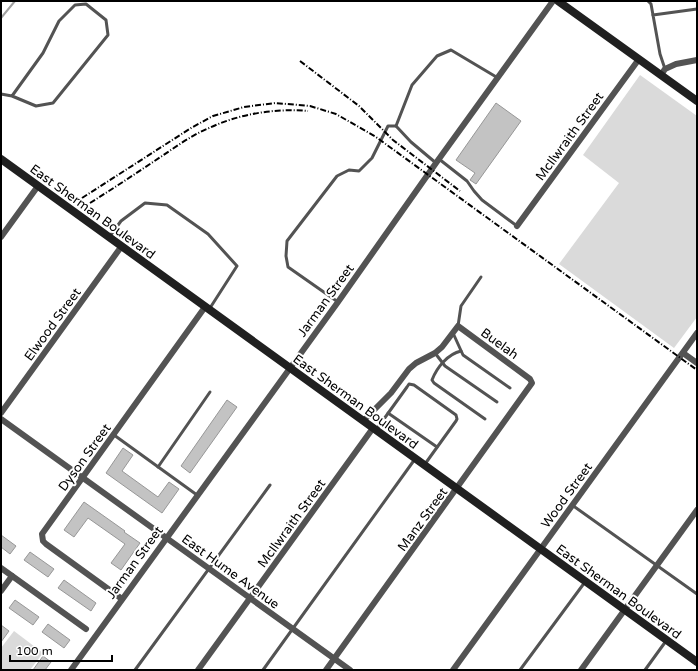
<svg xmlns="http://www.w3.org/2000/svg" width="698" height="671" font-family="'Varela Round',sans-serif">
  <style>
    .green { fill: #dadada }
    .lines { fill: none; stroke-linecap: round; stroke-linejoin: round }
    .stream { stroke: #a1a1a1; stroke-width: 2 }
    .building { fill: #c3c3c3; stroke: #979797 }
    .lane { stroke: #535353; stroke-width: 3 }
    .street { stroke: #535353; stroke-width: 6 }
    .secondary { stroke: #202020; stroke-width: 8 }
    .rail { stroke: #000; stroke-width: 2; stroke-dasharray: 6 2 1 2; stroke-linecap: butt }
    .labels { text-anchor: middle; stroke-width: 4; stroke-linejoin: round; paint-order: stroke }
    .street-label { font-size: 13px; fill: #000; stroke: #fff }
  </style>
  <rect width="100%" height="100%" fill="#fff"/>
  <g class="green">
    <path d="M640,75L697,116V317L674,348L559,264L619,183L583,155Z"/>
    <path d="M14,631L43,653L30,670H1V648Z"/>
  </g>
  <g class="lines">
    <path class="stream" d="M1,18L15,1"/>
  </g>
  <g class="building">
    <path d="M496,103L521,121L476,184L470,180L475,173L456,160Z"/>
    <path d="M227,400L237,407L190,473L181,466Z"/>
    <path d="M123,448L133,455L122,471L158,497L169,482L179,489L162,513L106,473Z"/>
    <path d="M84,502L125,531L124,532L140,543L121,570L111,563L125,544L88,518L74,537L64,530Z"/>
    <path d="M1,535L16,546L10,554L1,547Z"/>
    <path d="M30,552L54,569L48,577L24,560Z"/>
    <path d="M64,580L96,603L91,611L58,588Z"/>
    <path d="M15,600L39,617L33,625L9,608Z"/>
    <path d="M48,624L70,640L64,648L42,632Z"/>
    <path d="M1,625L9,631L1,642Z"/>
    <path d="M43,656L51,662L45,670H33Z"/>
  </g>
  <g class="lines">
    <g class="lane">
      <path d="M648,1L651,4L653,15"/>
      <path d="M665,69L660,54L653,15L697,9"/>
      <path d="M1,94L12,96L36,106L53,103L108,35L106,20L86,4L75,5L59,21L43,53L12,96"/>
      <path d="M396,126L412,85L437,56L451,50L498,78"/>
      <path d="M439,159L467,181L474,191L482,200L517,226"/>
      <path d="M110,236L121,221L145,203L167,205L208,234L237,266L210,308"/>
      <path d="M338,302L288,267L286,256L287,241L337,176L349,170L359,171L372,158L388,126H396L411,142L436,163"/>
      <path d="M458,326L461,306L481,277"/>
      <path d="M453,333L463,355L510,388"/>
      <path d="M461,351C448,354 437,367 432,380L434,383L485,419"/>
      <path d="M435,353L445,366L497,402"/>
      <path d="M388,413L437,447"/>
      <path d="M376,430L407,387L409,384L414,385L456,415L457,419L456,421L425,464"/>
      <path d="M114,435L197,495"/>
      <path d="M158,467L210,392"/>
      <path d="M572,505L697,594"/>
      <path d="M135,670L270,485"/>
      <path d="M263,670L415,459"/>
      <path d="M520,670L585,582"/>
      <path d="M645,670L666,641"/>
    </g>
    <g class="street">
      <path d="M661,75L665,69L676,64L697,60"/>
      <path d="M517,226L639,59"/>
      <path d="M1,237L38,186"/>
      <path d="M683,353L697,363"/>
      <path d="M1,413L121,247"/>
      <path d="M1,419L350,670"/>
      <path d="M1,568L86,629"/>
      <path d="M1,591L12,576"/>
      <path d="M122,599L46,544L43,541L42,534L205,307"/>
      <path d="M71,670L338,302L436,163L553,1"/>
      <path d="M198,670L373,428"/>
      <path d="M326,670L532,383L530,379L458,326L442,347L435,353L416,363L409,369L391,393L363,421"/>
      <path d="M453,670L697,333"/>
      <path d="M581,670L697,510"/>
    </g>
    <g class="secondary">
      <path d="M558,1L697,101"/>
      <path d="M1,159L697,662"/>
    </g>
    <g class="rail">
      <path d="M300,61L359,106L393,140L460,191"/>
      <path d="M82,198L191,128L213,116L244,107L275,103L310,106L336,114L376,137L697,370"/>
      <path d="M90,203C114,188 138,172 162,156C177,146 192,135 209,128C239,114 275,108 308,111"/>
    </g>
  </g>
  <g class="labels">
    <g class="street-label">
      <text transform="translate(569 136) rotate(-54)" y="5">McIlwraith Street</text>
      <text transform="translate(93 211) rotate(36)" y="5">East Sherman Boulevard</text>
      <text transform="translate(325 300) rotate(-54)" y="5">Jarman Street</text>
      <text transform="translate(52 324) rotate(-54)" y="5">Elwood Street</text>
      <text transform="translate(500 343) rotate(36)" y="5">Buelah</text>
      <text transform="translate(356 401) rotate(36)" y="5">East Sherman Boulevard</text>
      <text transform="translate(84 457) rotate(-54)" y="5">Dyson Street</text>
      <text transform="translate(566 495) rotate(-54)" y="5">Wood Street</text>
      <text transform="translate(422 519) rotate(-54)" y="5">Manz Street</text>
      <text transform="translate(291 523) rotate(-54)" y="5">McIlwraith Street</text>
      <text transform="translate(134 562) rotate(-54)" y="5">Jarman Street</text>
      <text transform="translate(231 571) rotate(36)" y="5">East Hume Avenue</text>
      <text transform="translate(619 591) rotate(36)" y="5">East Sherman Boulevard</text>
    </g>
  </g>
  <rect width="698" height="671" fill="none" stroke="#000000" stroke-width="4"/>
  <path d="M10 655v6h102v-6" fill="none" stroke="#000000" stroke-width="2"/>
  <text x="16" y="655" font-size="12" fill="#000000" stroke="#ffffff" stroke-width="3" paint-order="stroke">100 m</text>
</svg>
